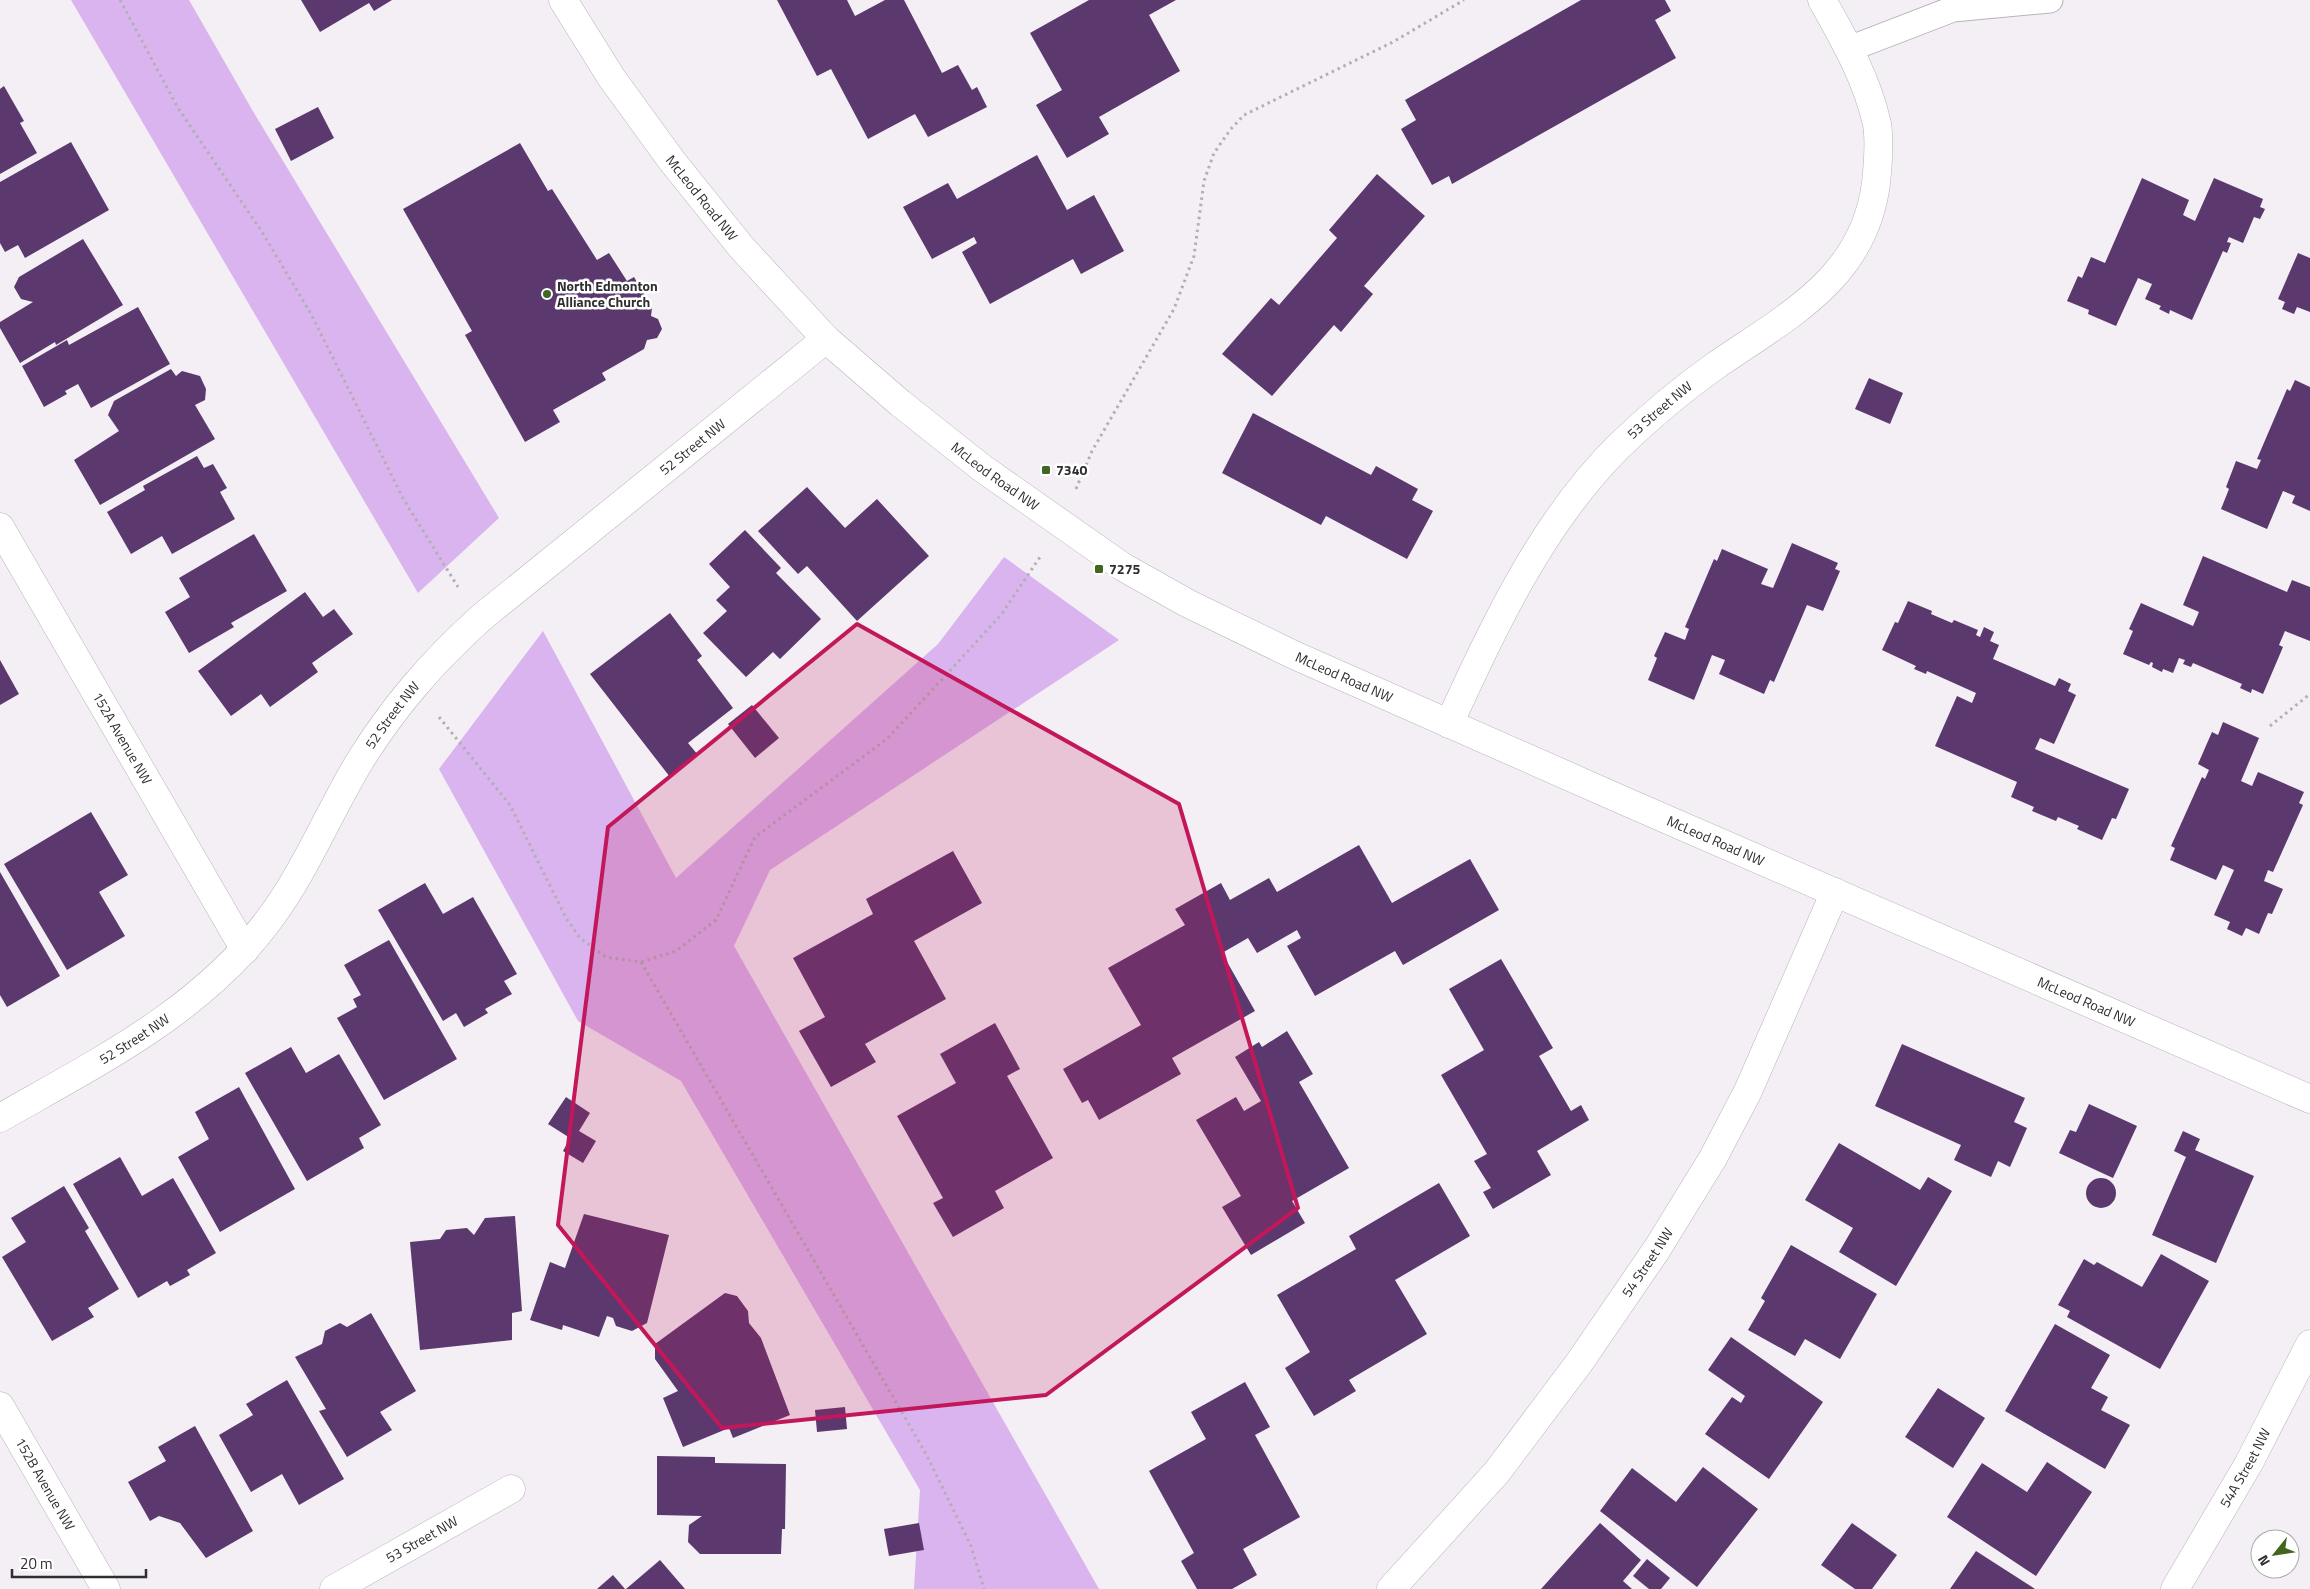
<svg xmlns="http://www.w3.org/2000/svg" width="2310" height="1589" font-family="'Titillium Web',sans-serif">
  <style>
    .green { fill: #dab4ee }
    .building { fill: #5b386e }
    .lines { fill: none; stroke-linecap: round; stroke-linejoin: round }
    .lane-casing { stroke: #b7b4b9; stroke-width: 27 }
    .street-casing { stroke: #b7b4b9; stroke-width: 29 }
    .secondary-casing { stroke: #b7b4b9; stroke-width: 29 }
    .path { stroke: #b2afb4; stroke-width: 3; stroke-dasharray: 2.5 4; stroke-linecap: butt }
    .lane { stroke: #fff; stroke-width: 25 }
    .street { stroke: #fff; stroke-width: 28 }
    .secondary { stroke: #fff; stroke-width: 28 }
    .marked { fill: #c2185b; fill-opacity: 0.2; stroke: #c2185b; stroke-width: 4; stroke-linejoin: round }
    .poi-dot { fill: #406620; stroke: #fff; stroke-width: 2 }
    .labels { text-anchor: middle; stroke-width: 5; stroke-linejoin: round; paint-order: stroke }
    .street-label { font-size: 14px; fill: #2e2d2f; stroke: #fff }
    .poi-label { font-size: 14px; font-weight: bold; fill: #2e2d2f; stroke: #fff; text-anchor: start }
  </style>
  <rect width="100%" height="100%" fill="#f3eff5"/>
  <g class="green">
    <path d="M71,0H189L254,113L499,518L418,593Z"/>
    <path d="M1004,557L1119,640L770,870L734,946L1099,1589H914L920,1490L681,1081L578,1021L439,769L543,631L676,878L938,644Z"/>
  </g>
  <g class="building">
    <path d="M301,0H392L374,11L369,3L320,32Z"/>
    <path d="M777,0H847L855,16L885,0H904L942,73L958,65L972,90L977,87L987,107L928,137L915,114L868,139L831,69L817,76Z"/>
    <path d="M1089,0H1176L1149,15L1180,71L1099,117L1109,134L1067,158L1036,105L1062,90L1030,33Z"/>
    <path d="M1581,0H1665L1671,11L1655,20L1676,58L1452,184L1449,176L1432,185L1401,129L1416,120L1405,100Z"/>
    <path d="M4,86L24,121L20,123L37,153L0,174V89Z"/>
    <path d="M318,107L334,138L291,161L275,129Z"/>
    <path d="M71,142L109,210L25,258L18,245L5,252L0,243V182Z"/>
    <path d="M520,143L548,191L552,189L597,260L609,253L627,281L634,277L652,308L651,316L658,319L662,329L657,338L647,340L644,349L602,373L606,380L553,410L560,422L525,442L465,335L472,331L403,209Z"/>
    <path d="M1037,155L1067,210L1094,195L1124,251L1081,274L1073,259L990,304L962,252L977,243L974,237L932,259L903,207L948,183L957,199Z"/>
    <path d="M1377,174L1425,216L1364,286L1373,294L1341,332L1334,325L1272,396L1222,354L1271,298L1279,305L1337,238L1329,230Z"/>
    <path d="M2142,178L2189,200L2183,215L2195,221L2214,178L2263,199L2260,207L2265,209L2260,219L2254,217L2243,243L2229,237L2227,242L2231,243L2227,253L2223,251L2192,320L2170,310L2169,314L2159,309L2161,306L2145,299L2152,284L2138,278L2116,326L2088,314L2089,310L2067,301L2078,276L2082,278L2091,257L2105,263Z"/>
    <path d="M83,239L123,305L56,345L55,342L20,363L0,328V322L33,302L21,299L14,287L19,277Z"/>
    <path d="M2298,253L2310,258V312L2297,307L2294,314L2282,309L2285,302L2278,299Z"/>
    <path d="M138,307L170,364L91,408L78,384L65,391L67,394L44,407L22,366L67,340L69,345Z"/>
    <path d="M171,369L176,376L182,371L200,376L206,389L205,400L195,405L215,439L100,505L74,460L119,431L108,415L114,401Z"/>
    <path d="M1869,378L1903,393L1890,424L1855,409Z"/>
    <path d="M2295,380L2310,387V511L2292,503L2295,496L2283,491L2267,529L2221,509L2229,489L2226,487L2236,461L2257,469L2261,460L2257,459L2287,389L2290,391Z"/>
    <path d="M1253,413L1371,475L1376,466L1418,489L1412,500L1433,511L1407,559L1326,516L1321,525L1222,473Z"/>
    <path d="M197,456L204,468L213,464L227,488L220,492L235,519L172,554L162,536L131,554L107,512L145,490L143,486Z"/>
    <path d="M807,487L845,528L877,499L929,556L857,621L807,566L798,574L758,531Z"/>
    <path d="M745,530L781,568L776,573L821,619L780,659L773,652L746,677L703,633L727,611L716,600L730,587L709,564Z"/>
    <path d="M254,534L287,591L231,623L234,627L189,653L165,612L190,597L179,578Z"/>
    <path d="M1792,543L1838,563L1835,569L1840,571L1823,611L1807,605L1774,682L1770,680L1764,694L1719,674L1725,660L1712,655L1694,700L1648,680L1657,658L1654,656L1665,632L1685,640L1689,629L1685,627L1714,559L1717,561L1722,549L1768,569L1761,584L1773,588Z"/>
    <path d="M2203,556L2287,592L2292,580L2310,587V641L2285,631L2279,645L2283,647L2263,694L2252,689L2251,693L2240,688L2242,684L2193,663L2191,667L2183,664L2185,660L2179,658L2173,673L2163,669L2162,672L2152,667L2153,663L2151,662L2149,665L2123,654L2133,631L2129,629L2141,603L2193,626L2199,612L2183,605Z"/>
    <path d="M305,592L323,617L334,609L353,634L312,663L318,672L270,707L261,694L231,716L198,671Z"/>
    <path d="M1908,601L1932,611L1931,614L1952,623L1954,620L1978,630L1976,635L1980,637L1984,627L1994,632L1990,641L1999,645L1993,659L2055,686L2059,678L2071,684L2068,691L2076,695L2054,744L2040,738L2035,749L2129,789L2116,819L2112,818L2102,840L2077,829L2079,826L2058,817L2056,821L2032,811L2034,807L2011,797L2017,782L1935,746L1957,696L1972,703L1976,693L1927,671L1926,674L1914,669L1916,666L1882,650L1895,622L1898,623Z"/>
    <path d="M670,613L702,656L697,660L733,708L688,743L698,755L670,777L590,674Z"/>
    <path d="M0,660L19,694L0,705Z"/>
    <path d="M752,705L779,738L755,758L728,724Z"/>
    <path d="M2223,722L2259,738L2241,781L2252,786L2258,772L2304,792L2299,803L2303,805L2273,872L2268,870L2264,881L2283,889L2272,914L2268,913L2259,934L2246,928L2242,936L2227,929L2230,922L2214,915L2234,870L2223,865L2216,880L2170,860L2175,848L2171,846L2202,777L2205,779L2209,770L2198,764L2212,732L2218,735Z"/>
    <path d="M91,812L128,875L99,892L125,936L67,970L4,864Z"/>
    <path d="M1359,845L1392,903L1470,859L1499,910L1403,965L1395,951L1315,996L1287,946L1301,938L1297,930L1257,953L1248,938L1222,953L1255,1011L1172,1058L1181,1074L1099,1120L1088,1100L1082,1103L1063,1069L1141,1025L1108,968L1185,925L1175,909L1221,883L1230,900L1269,878L1277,892Z"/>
    <path d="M953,851L982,903L914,941L946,999L865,1044L876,1062L831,1087L799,1031L825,1017L793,958L873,914L866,899Z"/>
    <path d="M0,872L60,976L7,1007L0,995Z"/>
    <path d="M425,883L443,914L473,897L517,974L504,981L512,994L485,1009L488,1013L464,1027L456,1013L443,1021L378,910Z"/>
    <path d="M389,940L457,1059L384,1100L337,1018L357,1007L353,999L361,995L344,965Z"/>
    <path d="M1501,959L1553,1048L1539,1056L1571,1111L1581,1105L1589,1120L1537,1151L1551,1175L1493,1209L1483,1192L1491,1188L1474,1161L1487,1154L1441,1075L1484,1050L1449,989Z"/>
    <path d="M995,1023L1020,1069L1007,1076L1053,1158L995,1191L1004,1208L953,1237L933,1203L943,1198L897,1116L956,1083L940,1054Z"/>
    <path d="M1287,1031L1313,1074L1299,1082L1349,1168L1292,1201L1305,1223L1251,1255L1222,1207L1241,1196L1196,1120L1236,1097L1244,1111L1261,1101L1235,1057L1259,1042L1262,1047Z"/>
    <path d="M1902,1044L2025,1098L2014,1122L2027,1128L2010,1167L1998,1161L1991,1177L1954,1160L1961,1145L1875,1106Z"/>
    <path d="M291,1047L306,1073L339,1054L381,1125L359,1138L364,1148L307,1181L245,1073Z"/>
    <path d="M239,1087L295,1189L220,1232L178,1157L209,1139L195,1112Z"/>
    <path d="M566,1097L590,1113L579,1131L596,1141L583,1163L563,1151L570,1138L548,1124Z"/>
    <path d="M2089,1104L2137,1126L2113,1178L2059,1153L2070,1130L2076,1132Z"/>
    <path d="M2183,1131L2200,1139L2195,1150L2254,1176L2216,1263L2152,1235L2186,1157L2174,1151Z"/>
    <path d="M1839,1143L1920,1190L1928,1177L1952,1191L1896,1286L1839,1252L1853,1228L1805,1200Z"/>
    <path d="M120,1157L142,1196L173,1178L216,1253L187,1270L190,1275L170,1286L167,1281L138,1298L73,1184Z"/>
    <circle cx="2101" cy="1193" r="15"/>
    <path d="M1439,1183L1470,1236L1395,1280L1427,1334L1349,1380L1356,1391L1314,1416L1285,1368L1310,1352L1277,1295L1356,1249L1349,1236Z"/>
    <path d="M64,1186L89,1228L85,1231L119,1289L88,1308L94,1317L52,1341L2,1257L26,1242L11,1218Z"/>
    <path d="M584,1214L669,1235L647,1323L632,1331L616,1326L613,1318L607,1316L599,1337L563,1325L562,1330L530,1320L550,1262L565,1268Z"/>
    <path d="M515,1216L522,1311L512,1313V1340L420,1350L410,1242L440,1239L446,1230L467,1228L474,1235L485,1218Z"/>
    <path d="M1791,1245L1877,1294L1840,1359L1805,1339L1795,1356L1748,1330L1765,1301L1761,1298Z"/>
    <path d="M2161,1254L2209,1281L2160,1369L2067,1317L2070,1311L2058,1305L2084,1259L2094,1265L2097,1262L2142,1287Z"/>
    <path d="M725,1293L737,1296L748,1311L749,1323L761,1338L790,1415L733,1438L729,1428L683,1447L663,1398L678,1391L655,1359V1344Z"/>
    <path d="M371,1313L416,1391L380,1412L392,1430L347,1457L319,1411L326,1409L295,1357L322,1344L325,1331L340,1323L347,1327Z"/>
    <path d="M2055,1324L2110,1355L2091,1388L2108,1397L2101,1410L2130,1425L2105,1469L2005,1411Z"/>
    <path d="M1731,1337L1823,1402L1769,1479L1705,1434L1732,1397L1741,1403L1745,1396L1708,1370Z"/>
    <path d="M287,1380L344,1479L299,1505L282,1474L251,1492L219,1435L253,1415L246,1404Z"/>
    <path d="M1245,1382L1270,1427L1255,1435L1300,1517L1243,1549L1257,1575L1232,1589H1197L1181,1561L1194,1553L1149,1471L1206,1439L1191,1412Z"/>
    <path d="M1938,1388L1985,1418L1953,1468L1905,1437Z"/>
    <path d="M845,1407L847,1429L817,1432L815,1410Z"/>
    <path d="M195,1426L253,1531L206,1558L180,1523L159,1516L150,1521L128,1482L166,1461L158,1447Z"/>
    <path d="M657,1456L715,1457V1463L786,1464L785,1529H782L781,1554H700L688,1542L689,1525L702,1516L657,1515Z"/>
    <path d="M2047,1462L2092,1492L2036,1576L1947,1517L1982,1463L2027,1492Z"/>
    <path d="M1703,1467L1758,1509L1697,1587L1600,1511L1632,1468L1676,1502Z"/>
    <path d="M919,1523L924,1550L889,1556L884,1529Z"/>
    <path d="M1600,1523L1641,1560L1623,1581L1632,1589H1541Z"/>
    <path d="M1852,1523L1897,1555L1872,1589H1855L1821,1565Z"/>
    <path d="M1976,1551L2035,1589H1950Z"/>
    <path d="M1647,1559L1670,1578L1661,1589H1649L1633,1576Z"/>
    <path d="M660,1560L685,1589H626Z"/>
    <path d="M613,1575L625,1589H597Z"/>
  </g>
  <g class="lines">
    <g class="lane-casing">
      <path id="lane" d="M1849,49L1953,9L2050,0"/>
    </g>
    <g class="street-casing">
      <g id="street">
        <path id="s1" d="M0,527L245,950"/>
        <path id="s2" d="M1449,724C1494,626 1541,524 1618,447C1648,418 1681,390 1715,366C1787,316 1864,279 1876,183C1878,164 1880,142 1877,124C1867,79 1844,39 1822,0"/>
        <path id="s3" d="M0,1118C96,1063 200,1012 268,921C305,872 327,816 358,764C393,707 432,662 482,617L826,339"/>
        <path id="s4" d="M0,1406L106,1589"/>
        <path id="s5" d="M334,1589L511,1489"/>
        <path id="s6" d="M2175,1589L2249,1463L2310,1344"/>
      </g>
    </g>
    <g class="secondary-casing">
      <g id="secondary">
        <path id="s7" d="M563,0L611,77L672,161L742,248L826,339L900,403L982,468L1123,567L1187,603L1294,655L1629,803L2310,1099"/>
        <path id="s8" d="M1391,1589L1497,1472L1579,1363L1657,1249L1713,1158L1748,1091L1835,892"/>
      </g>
    </g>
    <g class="path">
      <path d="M120,0L178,108L262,232L311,314L404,500L458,587"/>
      <path d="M1076,489L1092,451L1174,309L1194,256L1204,181L1214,153L1230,130L1244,115L1393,42L1464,0"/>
      <path d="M439,717L510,805L566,918L580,938L606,957L641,962L676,951L716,920L755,837L887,739L1001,615L1042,554"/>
      <path d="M2270,726L2310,694"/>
      <path d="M641,962L926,1454L971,1546L984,1589"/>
    </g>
    <use href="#lane" class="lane"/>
    <use href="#street" class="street"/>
    <use href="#secondary" class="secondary"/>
  </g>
  <path class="marked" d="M857,624L1179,804L1298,1208L1046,1395L722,1428L558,1225L608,827Z"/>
  <g class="poi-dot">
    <circle cx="547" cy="294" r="5"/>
    <rect x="1041" y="465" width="10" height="10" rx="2.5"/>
    <rect x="1094" y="564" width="10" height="10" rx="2.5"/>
  </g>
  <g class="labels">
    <g class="street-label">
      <text dy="5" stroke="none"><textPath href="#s7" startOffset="242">McLeod Road NW</textPath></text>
      <text dy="5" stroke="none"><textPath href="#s2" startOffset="382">53 Street NW</textPath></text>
      <text dy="5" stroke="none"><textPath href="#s3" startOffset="980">52 Street NW</textPath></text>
      <text dy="5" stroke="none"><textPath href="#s7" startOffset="648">McLeod Road NW</textPath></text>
      <text dy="5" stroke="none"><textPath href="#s7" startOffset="1052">McLeod Road NW</textPath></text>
      <text dy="5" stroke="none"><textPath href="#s3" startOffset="576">52 Street NW</textPath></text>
      <text dy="5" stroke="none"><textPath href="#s1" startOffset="244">152A Avenue NW</textPath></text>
      <text dy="5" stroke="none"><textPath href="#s7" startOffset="1458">McLeod Road NW</textPath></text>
      <text dy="5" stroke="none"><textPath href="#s7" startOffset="1862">McLeod Road NW</textPath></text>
      <text dy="5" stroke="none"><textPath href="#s3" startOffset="156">52 Street NW</textPath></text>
      <text dy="5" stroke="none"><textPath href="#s8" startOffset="416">54 Street NW</textPath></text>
      <text dy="5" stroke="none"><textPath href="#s6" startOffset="140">54A Street NW</textPath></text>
      <text dy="5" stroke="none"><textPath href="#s4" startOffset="90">152B Avenue NW</textPath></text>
      <text dy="5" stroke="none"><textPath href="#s5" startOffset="101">53 Street NW</textPath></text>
    </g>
    <g class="poi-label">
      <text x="557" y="291">North Edmonton<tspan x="557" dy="16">Alliance Church</tspan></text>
      <text x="1056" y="475">7340</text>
      <text x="1109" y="574">7275</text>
    </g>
  </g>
  <g transform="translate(2275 1554) rotate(240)"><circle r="24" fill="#ffffff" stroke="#ababac"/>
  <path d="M0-4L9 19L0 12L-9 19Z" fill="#406620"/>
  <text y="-8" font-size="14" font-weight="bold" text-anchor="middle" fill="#2e2d2f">N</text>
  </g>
  <path d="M12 1569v8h134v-8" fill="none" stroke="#2e2d2f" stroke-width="2.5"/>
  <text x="20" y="1569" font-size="15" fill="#2e2d2f" stroke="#ffffff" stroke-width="4" paint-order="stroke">20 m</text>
</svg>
